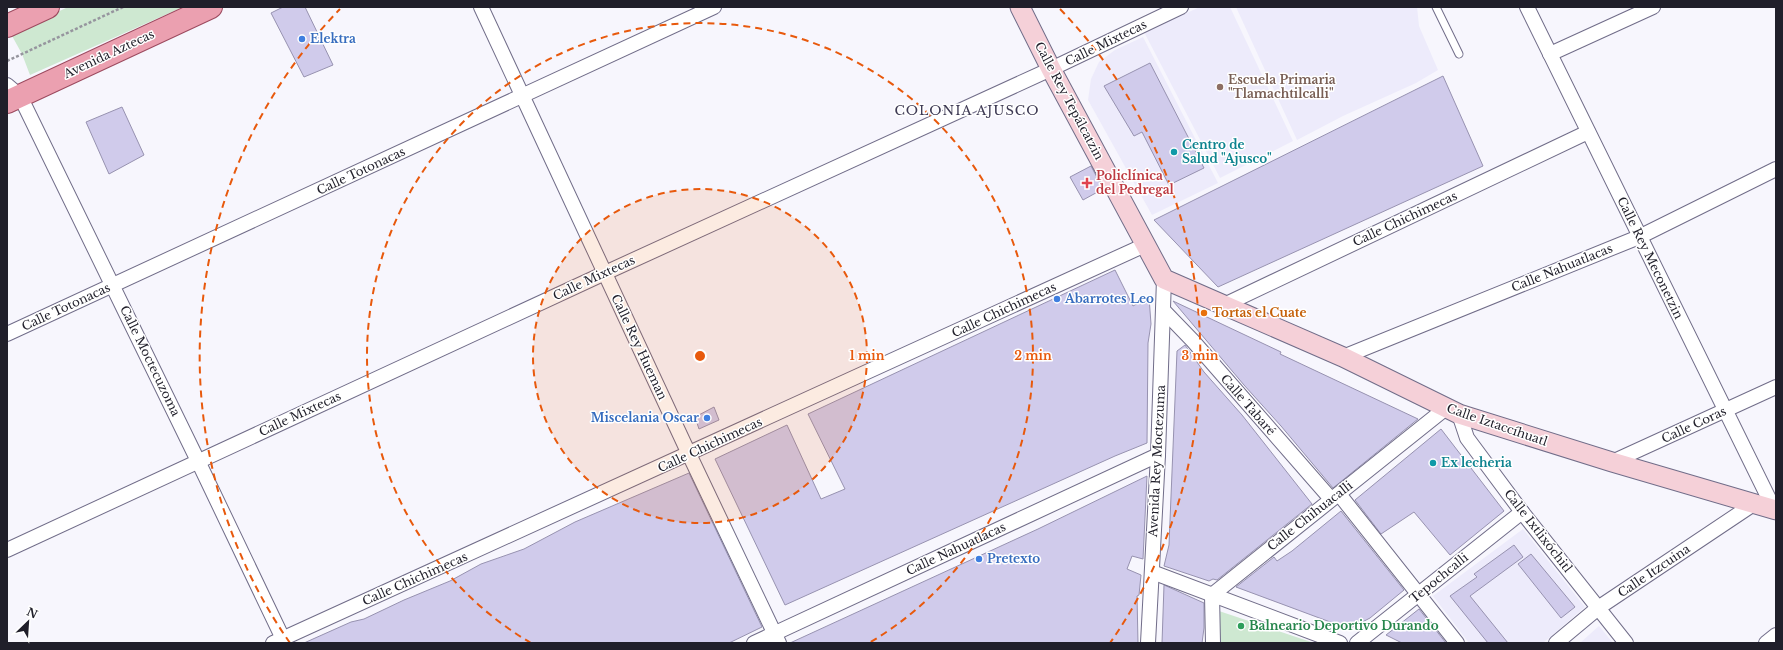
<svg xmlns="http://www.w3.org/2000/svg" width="1783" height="650" font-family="'Libre Baskerville',serif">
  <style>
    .built { fill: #edebfb }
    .green { fill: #cee8d1 }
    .building { fill: #d0cbeb; stroke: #9792b0 }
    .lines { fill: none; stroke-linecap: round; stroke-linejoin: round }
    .lane-casing { stroke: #716d89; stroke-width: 9 }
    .street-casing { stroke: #716d89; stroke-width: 16 }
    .secondary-casing { stroke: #716d89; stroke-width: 21 }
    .primary-casing { stroke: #9c4a5f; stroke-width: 24 }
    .path { stroke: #96959e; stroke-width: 2.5; stroke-dasharray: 3 2; stroke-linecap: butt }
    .lane { stroke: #fff; stroke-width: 7 }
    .street { stroke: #fff; stroke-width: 14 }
    .secondary { stroke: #f5d0d8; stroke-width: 19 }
    .primary { stroke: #eba0b0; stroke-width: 22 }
    .ring { fill: none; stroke: #e8590c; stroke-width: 2; stroke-dasharray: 7 5 }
    .shop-dot { fill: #3f7fe0; stroke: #fff; stroke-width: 1.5 }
    .education-dot { fill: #8d6e63; stroke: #fff; stroke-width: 1.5 }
    .culture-dot { fill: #0f9aa8; stroke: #fff; stroke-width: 1.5 }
    .health-dot { fill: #e0444e; stroke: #fff; stroke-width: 1.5 }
    .food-dot { fill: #e8710a; stroke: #fff; stroke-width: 1.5 }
    .leisure-dot { fill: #2e9e5b; stroke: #fff; stroke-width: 1.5 }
    .labels { text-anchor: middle; stroke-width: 3; stroke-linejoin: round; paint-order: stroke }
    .shop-label { font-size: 12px; font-weight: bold; fill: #366cbe; stroke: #fff; text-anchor: start }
    .street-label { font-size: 12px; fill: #201f2a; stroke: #fff }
    .education-label { font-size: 12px; font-weight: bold; fill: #785e54; stroke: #fff; text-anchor: start }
    .culture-label { font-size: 12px; font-weight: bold; fill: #0d838f; stroke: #fff; text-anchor: start }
    .health-label { font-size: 12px; font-weight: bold; fill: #be3a42; stroke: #fff; text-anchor: start }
    .food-label { font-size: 12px; font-weight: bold; fill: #c56008; stroke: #fff; text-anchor: start }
    .leisure-label { font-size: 12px; font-weight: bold; fill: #27864d; stroke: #fff; text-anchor: start }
    .neighbourhood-label { font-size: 13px; letter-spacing: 1px; fill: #3e3a54; stroke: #fff }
    .centre { fill: #e8590c; stroke: #fff; stroke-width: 2 }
    .ring-label { font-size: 12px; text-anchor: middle; font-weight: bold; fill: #e8590c; stroke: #fff; stroke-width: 3; stroke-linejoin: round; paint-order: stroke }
  </style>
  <rect width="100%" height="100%" fill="#f7f6fd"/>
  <g class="built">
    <path d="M1200,7H1230L1293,141L1220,178L1144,32Z"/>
    <path d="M1236,7H1417L1419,26L1438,70L1416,83L1343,116L1297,140Z"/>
    <path d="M1143,37L1218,183L1152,215L1088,100L1091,79L1099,62L1115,50Z"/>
    <path d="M1523,529L1585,607L1543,643H1469L1433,596Z"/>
    <path d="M1599,626L1613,643H1580Z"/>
  </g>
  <g class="green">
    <path d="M68,7H183L30,75L22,54L11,34Z"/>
    <path d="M1216,610L1314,643H1216Z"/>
  </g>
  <g class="building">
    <path d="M283,7H305L333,65L304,77L271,13Z"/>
    <path d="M1150,63L1204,168L1169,185L1142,132L1134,136L1104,86Z"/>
    <path d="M1443,76L1483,166L1218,287L1154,220Z"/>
    <path d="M122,107L144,155L109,174L86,122Z"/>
    <path d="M1091,166L1103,189L1083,200L1070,177Z"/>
    <path d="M1115,270L1133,306L1149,297L1151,324L1148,343L1147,443L1115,456L785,605L715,459L787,425L821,499L845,489L808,414Z"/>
    <path d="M1173,301L1281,352L1280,354L1418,419L1333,488L1281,426L1244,385Z"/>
    <path d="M1185,345L1204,372L1242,415L1312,504L1217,580L1213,579L1209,581L1164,566L1169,545L1177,351Z"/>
    <path d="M714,407L719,420L699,429L695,417Z"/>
    <path d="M1441,429L1504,511L1450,555L1414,512L1381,534L1355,500Z"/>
    <path d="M689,473L762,627L729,643H304L351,622L364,619L404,600L450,581L481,564L524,549L575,522Z"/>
    <path d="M1147,476L1143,559L1132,556L1127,569L1141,575L1139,595L1137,596L1138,643H790L1038,529Z"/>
    <path d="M1341,511L1404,590L1370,618L1349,629L1236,587L1274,557L1277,561L1292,551Z"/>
    <path d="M1514,545L1523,557L1470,596L1508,643H1488L1450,596L1477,577L1474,574Z"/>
    <path d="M1531,554L1575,607L1561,618L1518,564Z"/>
    <path d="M1164,585L1204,603V628L1202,643H1162Z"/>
    <path d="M1419,609L1446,643H1402L1386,635Z"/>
  </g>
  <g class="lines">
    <g class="lane-casing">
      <path id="lane" d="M1436,7L1459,54"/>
    </g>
    <g class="street-casing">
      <g id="street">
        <path d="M481,7L689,454L779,643"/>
        <path d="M1527,7L1774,509"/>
        <path d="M1550,54L1653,7"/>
        <path d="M7,85L20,96L198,461L285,643"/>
        <path d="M1222,306L1588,132"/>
        <path d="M1164,311L1193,341L1331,499"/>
        <path d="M7,334L714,7"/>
        <path d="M1343,357L1639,237L1776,169"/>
        <path d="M1459,414L1467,438L1522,512L1626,643"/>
        <path d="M1612,462L1776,387"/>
        <path d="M1339,494L1457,643"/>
        <path d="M7,550L605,273L1051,69L1181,7"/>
        <path d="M1152,572L1340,643"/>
        <path d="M273,643L1145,245"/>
        <path d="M754,643L1158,455"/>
        <path d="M1148,643L1158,455L1164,279"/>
        <path d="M1213,643L1212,595L1446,408"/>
        <path d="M1357,643L1522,512"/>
        <path d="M1556,643L1598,608L1755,503"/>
        <path d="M1766,643L1776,635"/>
      </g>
    </g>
    <g class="secondary-casing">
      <path id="secondary" d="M1020,7L1051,69L1164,279L1343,357L1459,414L1612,462L1776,510"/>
    </g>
    <g class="primary-casing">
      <g id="primary">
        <path d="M7,26L48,7"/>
        <path d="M7,102L211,7"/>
      </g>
    </g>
    <path class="path" d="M7,61L123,7"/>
    <use href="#lane" class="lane"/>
    <use href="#street" class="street"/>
    <use href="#secondary" class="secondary"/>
    <use href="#primary" class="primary"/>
  </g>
  <circle cx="700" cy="356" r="167" fill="#e8590c" fill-opacity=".12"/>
  <g class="ring">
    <circle cx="700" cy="356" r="167"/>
    <path d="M531 643A333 333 0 1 1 869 643"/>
    <path d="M290 643A500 500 0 0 1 340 9M1060 9A500 500 0 0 1 1110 643"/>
  </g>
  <g class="shop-dot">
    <circle cx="302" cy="39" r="4"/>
    <circle cx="1057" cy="299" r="4"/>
    <circle cx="707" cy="418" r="4"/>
    <circle cx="979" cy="559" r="4"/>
  </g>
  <circle class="education-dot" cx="1220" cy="87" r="4"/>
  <g class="culture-dot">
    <circle cx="1174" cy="152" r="4"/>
    <circle cx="1433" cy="463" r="4"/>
  </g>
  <path class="health-dot" d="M1085 177h4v4h4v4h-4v4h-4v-4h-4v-4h4z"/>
  <circle class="food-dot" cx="1204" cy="313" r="4"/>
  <circle class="leisure-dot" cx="1241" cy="626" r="4"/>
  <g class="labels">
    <g class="shop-label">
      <text x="310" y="43">Elektra</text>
      <text x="1065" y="303">Abarrotes Leo</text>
      <text x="699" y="422" text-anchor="end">Miscelania Oscar</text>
      <text x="987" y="563">Pretexto</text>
    </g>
    <g class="street-label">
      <text transform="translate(1106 43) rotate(-26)" y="4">Calle Mixtecas</text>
      <text transform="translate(109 54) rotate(-25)" y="4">Avenida Aztecas</text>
      <text transform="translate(1069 101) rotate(62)" y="4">Calle Rey Tepálcatzin</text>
      <text transform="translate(361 171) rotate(-25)" y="4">Calle Totonacas</text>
      <text transform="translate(1405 219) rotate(-25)" y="4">Calle Chichimecas</text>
      <text transform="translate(1650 258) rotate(64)" y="4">Calle Rey Meconetzin</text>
      <text transform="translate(1562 268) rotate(-22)" y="4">Calle Nahuatlacas</text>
      <text transform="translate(594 278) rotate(-25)" y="4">Calle Mixtecas</text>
      <text transform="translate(66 307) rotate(-25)" y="4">Calle Totonacas</text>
      <text transform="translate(1004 310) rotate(-25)" y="4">Calle Chichimecas</text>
      <text transform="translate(639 347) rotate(65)" y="4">Calle Rey Hueman</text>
      <text transform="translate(150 361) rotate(64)" y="4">Calle Moctecuzoma</text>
      <text transform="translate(1248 405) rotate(49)" y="4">Calle Tabaré</text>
      <text transform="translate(300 414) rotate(-25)" y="4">Calle Mixtecas</text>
      <text transform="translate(1497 425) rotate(19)" y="4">Calle Iztaccíhuatl</text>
      <text transform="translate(1694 425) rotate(-25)" y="4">Calle Coras</text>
      <text transform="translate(710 445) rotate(-25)" y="4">Calle Chichimecas</text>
      <text transform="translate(1157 461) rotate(-87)" y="4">Avenida Rey Moctezuma</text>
      <text transform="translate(1310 516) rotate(-38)" y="4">Calle Chihuacalli</text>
      <text transform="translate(1538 531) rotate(52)" y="4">Calle Ixtlixóchitl</text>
      <text transform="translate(956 549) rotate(-25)" y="4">Calle Nahuatlacas</text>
      <text transform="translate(1654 571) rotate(-34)" y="4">Calle Itzcuina</text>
      <text transform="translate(1439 578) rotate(-39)" y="4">Tepochcalli</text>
      <text transform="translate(415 579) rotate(-24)" y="4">Calle Chichimecas</text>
    </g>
    <g class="education-label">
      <text x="1228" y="84">Escuela Primaria<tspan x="1228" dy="14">"Tlamachtilcalli"</tspan></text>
    </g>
    <g class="culture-label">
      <text x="1182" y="149">Centro de<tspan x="1182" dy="14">Salud "Ajusco"</tspan></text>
      <text x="1441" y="467">Ex lecheria</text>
    </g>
    <g class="health-label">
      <text x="1096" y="180">Policlínica<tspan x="1096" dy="14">del Pedregal</tspan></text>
    </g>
    <g class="food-label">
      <text x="1212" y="317">Tortas el Cuate</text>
    </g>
    <g class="leisure-label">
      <text x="1249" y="630">Balneario Deportivo Durando</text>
    </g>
    <g class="neighbourhood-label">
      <text x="967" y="115">COLONIA AJUSCO</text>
    </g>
  </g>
  <circle cx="700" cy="356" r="6" class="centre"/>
  <g class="ring-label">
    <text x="867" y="360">1 min</text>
    <text x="1033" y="360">2 min</text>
    <text x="1200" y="360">3 min</text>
  </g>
  <rect width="1783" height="650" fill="none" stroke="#201f2a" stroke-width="16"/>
  <g transform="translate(28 622) rotate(25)" stroke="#ffffff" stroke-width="3" paint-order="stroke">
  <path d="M0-3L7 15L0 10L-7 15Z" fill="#201f2a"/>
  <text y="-6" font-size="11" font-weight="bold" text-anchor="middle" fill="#201f2a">N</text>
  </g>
</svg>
